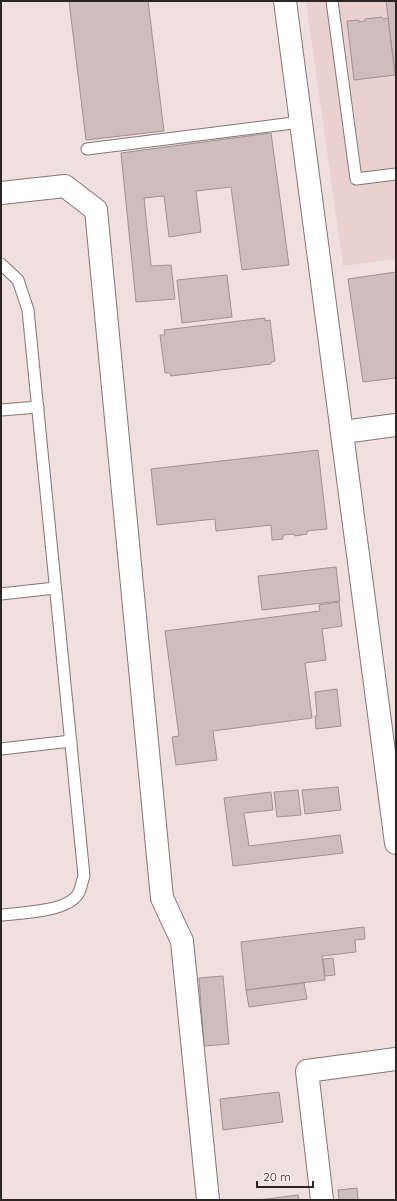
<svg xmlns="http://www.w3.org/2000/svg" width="397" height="1201" font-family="Quicksand,sans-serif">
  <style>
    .built { fill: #ead1d0 }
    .building { fill: #cdbdbd; stroke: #a19191 }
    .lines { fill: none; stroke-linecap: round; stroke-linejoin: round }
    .lane-casing { stroke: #847575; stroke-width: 13 }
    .street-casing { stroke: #847575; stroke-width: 24 }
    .secondary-casing { stroke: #847575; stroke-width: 24 }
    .lane { stroke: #fff; stroke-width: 11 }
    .street { stroke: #fff; stroke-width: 22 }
    .secondary { stroke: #fff; stroke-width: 22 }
  </style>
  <rect width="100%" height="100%" fill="#efdfde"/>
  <path class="built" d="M306,1H396V259L343,266Z"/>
  <g class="building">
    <path d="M69,1H148L164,131L86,140Z"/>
    <path d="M386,1H396V75H395Z"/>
    <path d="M382,17L383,19L388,18L395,75L354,80L347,21L359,20V22L365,21V19Z"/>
    <path d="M271,133L289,265L242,270L231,187L196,191L201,232L169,237L164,196L144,198L151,266L171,265L175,299L136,302L121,153Z"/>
    <path d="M396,272V378L363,382L348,279Z"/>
    <path d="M227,275L232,317L182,323L177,280Z"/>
    <path d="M265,318V321L270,320L275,361L271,362V364L171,376L170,373H165L160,335H165L164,330Z"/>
    <path d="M318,450L327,529L307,531V534L295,536L294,534L283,535V539L272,540L271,525L216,531L215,519L157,525L151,469Z"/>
    <path d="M336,567L340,601L262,610L258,576Z"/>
    <path d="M339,602L342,626L322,629L326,660L305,663L312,718L213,731L217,760L176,765L172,737L179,736L165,631L320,611L319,605Z"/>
    <path d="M337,689L341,726L316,729L315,716H317L315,692Z"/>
    <path d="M338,787L341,810L305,814L302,790Z"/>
    <path d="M298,790L301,815L277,817L274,792Z"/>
    <path d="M271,792L273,810L244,813L249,846L340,835L343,853L233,866L224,798Z"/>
    <path d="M364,927L365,939L355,940L356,952L322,956L325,980L246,990L241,942Z"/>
    <path d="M333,958L335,975L325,976L323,959Z"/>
    <path d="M223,976L229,1044L204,1046L199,978Z"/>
    <path d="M304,983L307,999L249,1007L246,990Z"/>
    <path d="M279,1092L283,1122L223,1130L220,1099Z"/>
    <path d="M357,1188L358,1200H339L338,1190Z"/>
    <path d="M298,1195L299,1200H258Z"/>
  </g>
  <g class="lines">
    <g class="lane-casing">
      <g id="lane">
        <path d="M332,1L356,179L396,174"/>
        <path d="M87,149L301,122"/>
        <path d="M1,264L18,280L28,310L84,876C82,881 81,889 78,894C67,912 20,913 1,915"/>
        <path d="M1,410L38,407"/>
        <path d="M1,594L55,588"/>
        <path d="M1,749L71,741"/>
      </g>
    </g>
    <g class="street-casing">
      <g id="street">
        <path d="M1,193L65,186L96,210L162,898L182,941L208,1200"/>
        <path d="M343,432L396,425"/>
        <path d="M322,1200L307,1071L396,1059"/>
      </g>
    </g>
    <g class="secondary-casing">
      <path id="secondary" d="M285,1L396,843"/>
    </g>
    <use href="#lane" class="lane"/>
    <use href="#street" class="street"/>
    <use href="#secondary" class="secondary"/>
  </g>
  <rect width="397" height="1201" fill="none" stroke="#2b2525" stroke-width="4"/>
  <path d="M257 1181v6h56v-6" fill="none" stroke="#2b2525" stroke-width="2"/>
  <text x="263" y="1181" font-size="12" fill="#2b2525" stroke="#fdecec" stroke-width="3" paint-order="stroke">20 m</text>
</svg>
